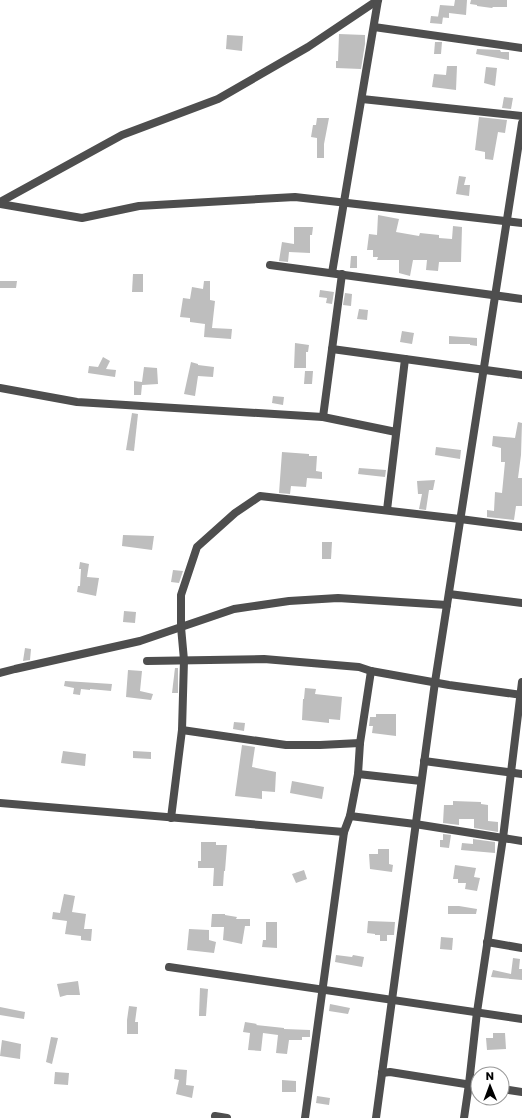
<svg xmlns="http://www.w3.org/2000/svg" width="522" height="1118" font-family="Poppins,sans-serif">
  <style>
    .building { fill: #bebebe }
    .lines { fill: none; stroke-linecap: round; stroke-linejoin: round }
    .street { stroke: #4e4e4e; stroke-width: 8 }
  </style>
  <rect width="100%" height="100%" fill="#fff"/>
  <g class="building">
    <path d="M455,0H467L466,15L449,13V18L438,17L440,5L454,6Z"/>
    <path d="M471,0H507V7H493L492,8L477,6V5L470,4Z"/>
    <path d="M431,16L443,17L442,24L430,23Z"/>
    <path d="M339,34L365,35V44L361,69L336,68V61H338Z"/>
    <path d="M227,35L243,36L242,51L226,49Z"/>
    <path d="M435,42H442L441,54H434Z"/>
    <path d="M477,49L500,50L501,52H509V60L476,54Z"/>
    <path d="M447,66H457L456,90L432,87L434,74L446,75Z"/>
    <path d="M486,67L497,68L495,86L484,83Z"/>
    <path d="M504,97L513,98L511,109L502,108Z"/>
    <path d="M479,117L507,120L505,133L498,132L493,160L485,159V152L475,150Z"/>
    <path d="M317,118H329L324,144V158H317V138L311,137L313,125H316Z"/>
    <path d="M459,176L466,177L464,185H470L469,196L456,194Z"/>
    <path d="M378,215L399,219L396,232L419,236L420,233L439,235V238L452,239L453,226L462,227L461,262H439L438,271L426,270L427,260H413L410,276L399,273V260H377L378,257H373V250H367L369,234L377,235Z"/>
    <path d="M294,227H313L312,235H310V253L289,252L288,262L279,261L282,242L294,244Z"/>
    <path d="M351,256H357V268H350Z"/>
    <path d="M133,274H143V292H132Z"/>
    <path d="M0,281H17L16,288H0Z"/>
    <path d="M204,281H210V300L215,301L212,328L232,329L231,339L204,337L205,324L190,322V318L180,317L183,298L190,299L192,287L203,289Z"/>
    <path d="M320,290L334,292L332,304L326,303L327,298L319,297Z"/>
    <path d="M345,293L352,294L351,306L343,305Z"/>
    <path d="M359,309L368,310L367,320L357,319Z"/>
    <path d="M402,331L414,333L412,344L400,342Z"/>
    <path d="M449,336L477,338V346L470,345V344H449Z"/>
    <path d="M295,343L309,345L308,352H306V368H294Z"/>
    <path d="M103,357L110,361L106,369L116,370L115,377L88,373L89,366L98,367Z"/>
    <path d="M191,362L198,364V365L214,367L213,377L198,376L195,396L184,394Z"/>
    <path d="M144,367L157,368L158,384L142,385L141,395H134V381L142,382Z"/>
    <path d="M305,371H313L312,384H304Z"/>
    <path d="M273,396L284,397L283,405L272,403Z"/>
    <path d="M132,413L138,414L134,451L126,450Z"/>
    <path d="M518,422L522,423L521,455L518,478H522V506H516L514,520L487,517V510L494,511L495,492L502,493L505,462H501V448L492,446L493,436L515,438Z"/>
    <path d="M436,447L461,450L460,459L435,455Z"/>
    <path d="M282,452L309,454V456H317L316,471L322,472V479L307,478L306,487L291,486L290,494L279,493Z"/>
    <path d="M359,468L386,470L385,477L358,474Z"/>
    <path d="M435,480L433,490H429L426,510L419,509L422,494H418L417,481Z"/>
    <path d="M123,535L154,536L152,550L122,546Z"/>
    <path d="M322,542H332L331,559H322Z"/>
    <path d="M80,562L89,564L87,577L99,578L96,596L77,592L78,586H80L81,569H79Z"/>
    <path d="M173,570L183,571L179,583L171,582Z"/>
    <path d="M124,611L136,612L135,623L123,622Z"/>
    <path d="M25,648L31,649L30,660L23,661Z"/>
    <path d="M175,668H178V693H172Z"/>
    <path d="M128,670L142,671L140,691L153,694L151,700L126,697Z"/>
    <path d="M65,681L112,684L111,691L90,689V690L81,689L80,695L73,694L74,688L64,686Z"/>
    <path d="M305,688L316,689L315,694L342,697L340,720L329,719V723L302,720L303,699H304Z"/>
    <path d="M376,714H396V736L372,733L373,726H369L370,717H376Z"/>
    <path d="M234,722L245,723L244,731L233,729Z"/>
    <path d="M242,745L255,747L252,767L276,772L275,792L262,791V799L235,796Z"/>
    <path d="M63,751L86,754L85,766L61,763Z"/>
    <path d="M133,751L151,752V759L133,758Z"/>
    <path d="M292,781L324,787L322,799L290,793Z"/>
    <path d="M453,801L481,802V804L488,805V821L498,822V832L474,828V819H459V825L443,823L444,805H453Z"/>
    <path d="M443,834L451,835L449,848L440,847V840H443Z"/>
    <path d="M473,839L495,842V853L461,850L462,843L473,844Z"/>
    <path d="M201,842H216V845H227L225,871H224L223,886H213L214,868H198V861H201Z"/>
    <path d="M378,849H389V864L393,865L392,872L370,869L369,854H378Z"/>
    <path d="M455,865L476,868L474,877L480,878L477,891L465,889L466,883H458V879H453Z"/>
    <path d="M304,870L307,879L296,883L292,874Z"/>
    <path d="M64,894L75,896L72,912L86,914L84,929H92L91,941L81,940V936L65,934L67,921L52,919L53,912L60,913Z"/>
    <path d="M448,906H459L477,909L476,914H448Z"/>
    <path d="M212,914H225V915L237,917L236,919H250V926H245L242,944L223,940L224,927H211Z"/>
    <path d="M368,921L395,922L394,935H387V941H380V935H375V934L367,933Z"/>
    <path d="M266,922H277V948L262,947L263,940H266Z"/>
    <path d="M189,929L209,930V940L216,942L214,953L187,950Z"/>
    <path d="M441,937L453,938L452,950L440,949Z"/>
    <path d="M336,955L352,957L353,955L364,957L362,967L335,962Z"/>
    <path d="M513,958L520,959L519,969H522V980L491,977L493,970L511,974Z"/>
    <path d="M78,981L80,995H67L60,997L57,984Z"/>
    <path d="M200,988L208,989L206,1016H199Z"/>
    <path d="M330,1004L350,1008L348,1014L329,1011Z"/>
    <path d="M129,1006L137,1007L135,1022H138V1034H127V1020Z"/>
    <path d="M0,1007L25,1012L24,1019L0,1015Z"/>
    <path d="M245,1022L257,1024L256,1025L284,1028V1029L310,1030V1037H302V1040H289L287,1054L276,1053L278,1035L263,1033L261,1051L248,1050L250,1033L243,1032Z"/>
    <path d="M493,1033H505L506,1049L487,1050L486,1038H493Z"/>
    <path d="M51,1037L58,1038L52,1064L46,1062Z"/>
    <path d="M2,1040L21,1044L20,1059L0,1056Z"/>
    <path d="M175,1069L187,1070L186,1085L194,1086L192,1098L176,1094L179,1080L174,1079Z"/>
    <path d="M55,1072L69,1073L68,1085L54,1084Z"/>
    <path d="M282,1080L296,1081V1092H282Z"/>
    <path d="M317,1096L330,1098L329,1105L316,1103Z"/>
  </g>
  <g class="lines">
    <g class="street">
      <path d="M374,27L522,48"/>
      <path d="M362,99L522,116"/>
      <path d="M0,202L122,135L218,99L308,47L378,0"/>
      <path d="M0,204L82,218L139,206L295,197L522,223"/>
      <path d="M270,265L522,299"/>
      <path d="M332,273L378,0"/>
      <path d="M332,349L522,375"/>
      <path d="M0,388L77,402L323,417L396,432"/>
      <path d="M323,417L342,274"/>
      <path d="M387,510L405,359"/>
      <path d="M449,594L522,603"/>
      <path d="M147,661L264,659L359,667L371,671L449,685L522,695"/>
      <path d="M0,673L15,669L140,641L234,609L289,601L338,598L447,605"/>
      <path d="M182,730L286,745H320L360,743"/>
      <path d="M424,761L522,774"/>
      <path d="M358,774L421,781"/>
      <path d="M0,803L344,832"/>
      <path d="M350,816L415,824L522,841"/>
      <path d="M171,818L182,730L184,660L181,627V595L197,547L235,513L260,496L460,519L522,527"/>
      <path d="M487,942L522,948"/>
      <path d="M169,967L522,1019"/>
      <path d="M382,1073L390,1072L478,1086"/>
      <path d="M502,1089L522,1092"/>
      <path d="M215,1116L227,1118"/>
      <path d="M305,1118L344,832L350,816L358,774L360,743L371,671"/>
      <path d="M376,1118L435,682L522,123"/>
      <path d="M464,1118L469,1084L477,1012L503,838L522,682"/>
    </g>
  </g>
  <g transform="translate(490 1086) rotate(359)"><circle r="19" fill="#ffffff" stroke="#999999"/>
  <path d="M0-3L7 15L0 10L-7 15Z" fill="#000000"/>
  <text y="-6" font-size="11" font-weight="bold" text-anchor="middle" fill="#000000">N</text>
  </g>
</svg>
